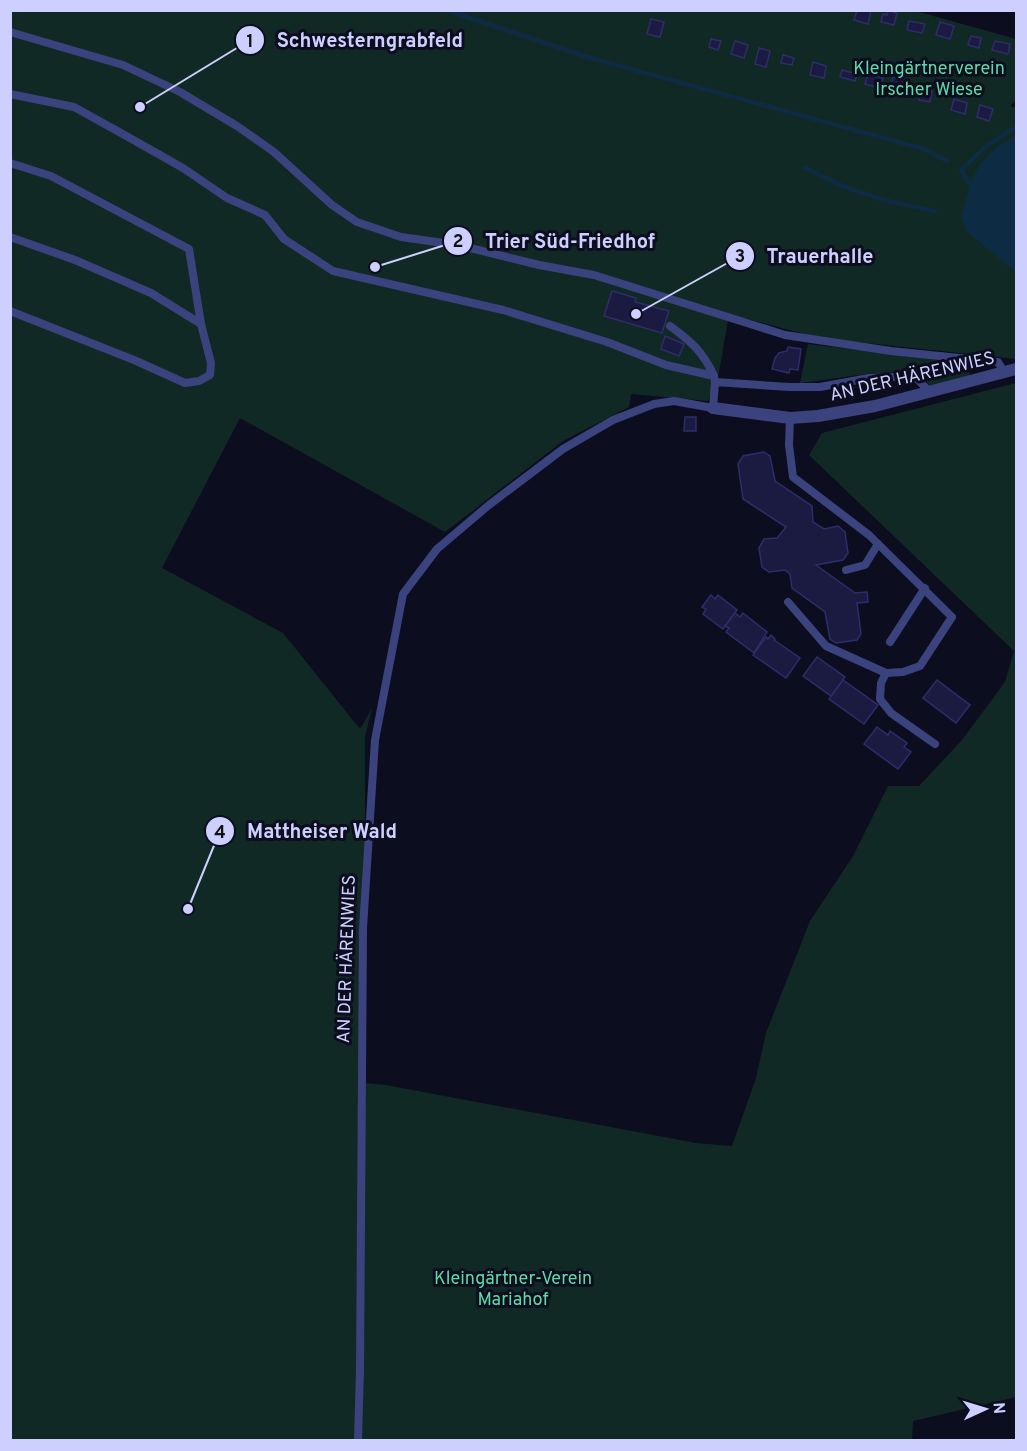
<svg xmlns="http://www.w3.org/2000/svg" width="1027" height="1451" font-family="Overpass,sans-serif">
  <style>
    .green { fill: #112924 }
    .water { fill: #0d2c43 }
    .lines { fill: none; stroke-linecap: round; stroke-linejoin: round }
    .stream { stroke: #0d2c43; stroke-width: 4.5 }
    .building { fill: #1b1a40; stroke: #2e2d6b; stroke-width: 1.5 }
    .service { stroke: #3a437d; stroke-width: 8 }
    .minor { stroke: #3a437d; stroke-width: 12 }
    .labels { text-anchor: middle; stroke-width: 6; stroke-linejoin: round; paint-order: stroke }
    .park-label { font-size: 18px; fill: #5cdba5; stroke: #0d0d20 }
    .street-label { font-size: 18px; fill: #cdd0fe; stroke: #0d0d20 }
    .leader { fill: none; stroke: #cdd0fe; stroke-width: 2 }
    .callout-dot { fill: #cdd0fe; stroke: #0d0d20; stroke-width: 2 }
    .mark-label { font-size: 18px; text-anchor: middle; font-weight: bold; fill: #111 }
    .callout-label { font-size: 20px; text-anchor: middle; font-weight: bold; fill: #cdd0fe; stroke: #0d0d20; stroke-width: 6; stroke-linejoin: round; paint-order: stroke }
  </style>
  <rect width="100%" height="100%" fill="#0d0d20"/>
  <g class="green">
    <path d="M912,10L1016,39V100L1010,106L1016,108V359L820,338L729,314L719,372L708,401L631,394L629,407L563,441L445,532L240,418L162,568L283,633L360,729L372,708L365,737V1083L386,1085L696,1143L732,1146L756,1078L766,1033L810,921L853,856L888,786H919L962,740L1005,682L1014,651L809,455L822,433L1016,383V1397L913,1421L912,1440H11L10,11Z"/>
    <path d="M808,344L965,363L970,375L930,386L919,371L866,374L800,383Z"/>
  </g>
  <path class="water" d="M1016,136V272L966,231L961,217L970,184L980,164L1000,145Z"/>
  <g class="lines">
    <g class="stream">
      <path d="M446,10L587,57L924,149L947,161"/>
      <path d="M805,168L843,186L884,200L935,211"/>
      <path d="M970,184L961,170L985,147L1016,127"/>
    </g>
  </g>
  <g class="building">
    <path d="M857,10H871L868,24L854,20Z"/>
    <path d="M888,10L897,13L894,25L881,22L883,14L887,15Z"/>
    <path d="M651,19L664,22L660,37L647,34Z"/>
    <path d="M909,21L925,24L922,33L907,30Z"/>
    <path d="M940,22L954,26L950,39L936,35Z"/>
    <path d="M971,36L981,38L979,48L968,45Z"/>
    <path d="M711,39L721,41L718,50L709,47Z"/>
    <path d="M735,41L748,45L744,58L731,54Z"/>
    <path d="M995,41L1010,44L1008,54L992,50Z"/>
    <path d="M759,48L770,51L766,67L755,64Z"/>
    <path d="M783,55L794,58L792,65L781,63Z"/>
    <path d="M813,62L826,66L824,78L810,75Z"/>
    <path d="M842,70L857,74L855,81L840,77Z"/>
    <path d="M868,74L883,78L880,88L865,84Z"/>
    <path d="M893,77L909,81L906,94L890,90Z"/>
    <path d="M922,88L932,91L930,102L919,100Z"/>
    <path d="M954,99L967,103L965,114L951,110Z"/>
    <path d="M980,105L993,109L989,121L977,117Z"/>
    <path d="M612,291L636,298L635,302L669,311L662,333L604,316Z"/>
    <path d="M665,336L684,344L679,356L661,349Z"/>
    <path d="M788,347L801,349L798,370L790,369L789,373L772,369L775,358L779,353L787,351Z"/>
    <path d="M685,417H696V431H684Z"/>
    <path d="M764,452L770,456L775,481L812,506L813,522L824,529L838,526L845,532L848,553L843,560L816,565L855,593L867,592L868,602L857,603L861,634L857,640L836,643L830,639L825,612L792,588L790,574L785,570L769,572L762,567L759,548L764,539L777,538L786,527L743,499L738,464L743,456Z"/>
    <path d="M711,595L715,599L718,595L737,610L723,629L703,614L706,609L702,607Z"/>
    <path d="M735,613L740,617L743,613L767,632L754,653L726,632L729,628L725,626Z"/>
    <path d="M771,635L775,639L774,640L800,658L786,678L753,655L766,637L768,639Z"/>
    <path d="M817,657L845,677L831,696L803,676Z"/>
    <path d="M843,680L878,705L864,724L829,699Z"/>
    <path d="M937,680L970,705L956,723L923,698Z"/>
    <path d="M877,727L888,735L890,731L907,743L904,747L911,752L898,769L864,744Z"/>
  </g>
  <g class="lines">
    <g class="service">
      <path d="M10,32L123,65L180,92L237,126L274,152L332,205L357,222L401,237L458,245L539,265L594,275L785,335L891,351L998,362L1004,372"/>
      <path d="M10,94L74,107L121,133L183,168L227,198L265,215L284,239L333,271L503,310L607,342L666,365L714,376L715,382"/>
      <path d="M10,163L51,176L189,249L201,324L211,363L210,375L199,381L185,383L134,360L10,311"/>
      <path d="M10,237L75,260L151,293L201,324"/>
      <path d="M670,326C692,342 703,352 714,376"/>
      <path d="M846,570L865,565L878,544"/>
      <path d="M788,602L826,646L886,673L903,672L920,666L952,617L869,535L793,477L789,445L790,418"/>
      <path d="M890,642L925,588"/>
      <path d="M886,673L881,683L880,699L891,713L935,744"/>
      <path d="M358,1440L360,1370L363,928L375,740L403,594L437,549L489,505L563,449L613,420L654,404L674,401L713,408L715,382L789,387H820L869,378L914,376L928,390"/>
    </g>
    <path class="minor" d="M713,408L790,418L818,416L875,406L1016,369"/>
  </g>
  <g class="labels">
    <g class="park-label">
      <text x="929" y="74">Kleingärtnerverein<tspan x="929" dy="21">Irscher Wiese</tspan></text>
      <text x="513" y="1284">Kleingärtner-Verein<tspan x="513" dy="21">Mariahof</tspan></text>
    </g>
    <g class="street-label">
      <text transform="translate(912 376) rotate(-13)" y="6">AN DER HÄRENWIES</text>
      <text transform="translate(346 959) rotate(-88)" y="6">AN DER HÄRENWIES</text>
    </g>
  </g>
  <path class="leader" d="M140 107L250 40M375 267L458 241M636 314L740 256M188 909L220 831"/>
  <g class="callout-dot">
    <circle cx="140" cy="107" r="6"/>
    <circle cx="375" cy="267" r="6"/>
    <circle cx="636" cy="314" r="6"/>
    <circle cx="188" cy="909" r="6"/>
    <circle cx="250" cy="40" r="15"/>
    <circle cx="458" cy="241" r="15"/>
    <circle cx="740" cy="256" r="15"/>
    <circle cx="220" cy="831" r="15"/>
  </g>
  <g class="mark-label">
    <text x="250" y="47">1</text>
    <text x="458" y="247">2</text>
    <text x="740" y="262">3</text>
    <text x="220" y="838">4</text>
  </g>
  <g class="callout-label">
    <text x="370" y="47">Schwesterngrabfeld</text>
    <text x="570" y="248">Trier Süd-Friedhof</text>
    <text x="820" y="263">Trauerhalle</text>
    <text x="322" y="838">Mattheiser Wald</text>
  </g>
  <rect width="1027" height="1451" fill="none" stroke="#cdd0fe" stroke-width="24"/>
  <g transform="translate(985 1409) rotate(86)" stroke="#0d0d20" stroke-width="4.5" paint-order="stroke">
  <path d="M0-4.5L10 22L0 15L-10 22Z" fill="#cdd0fe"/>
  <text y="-9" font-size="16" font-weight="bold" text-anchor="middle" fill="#cdd0fe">N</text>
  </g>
</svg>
